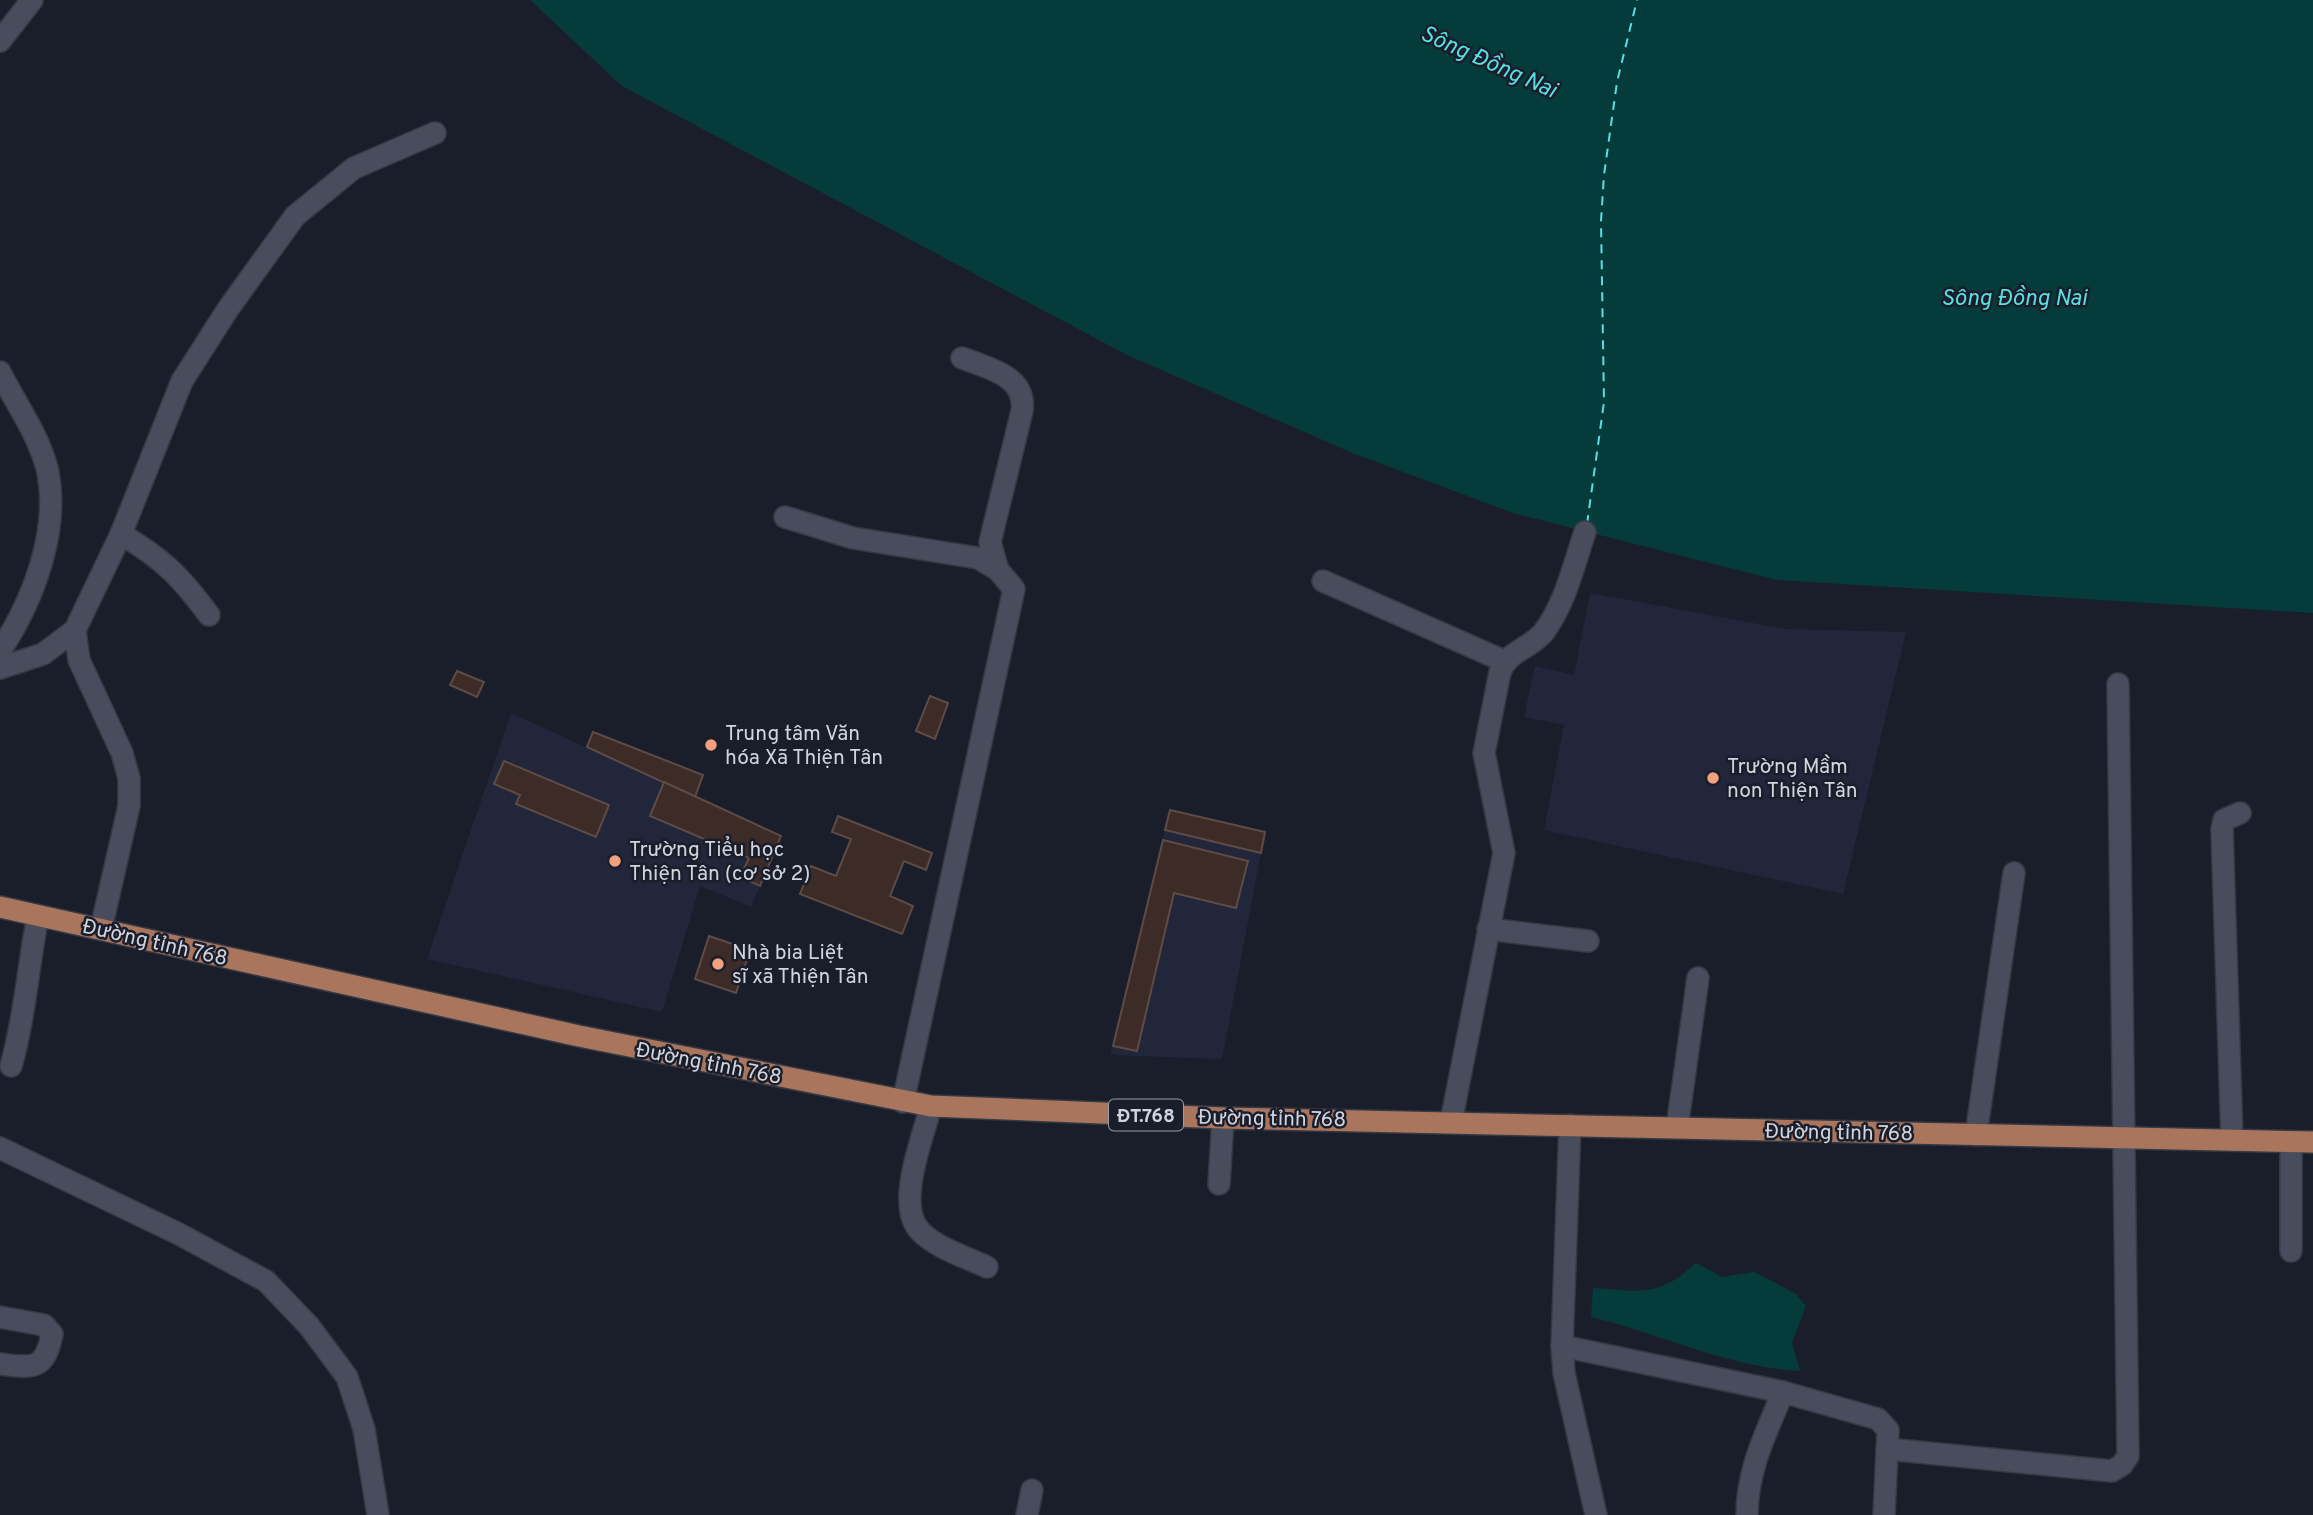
<svg xmlns="http://www.w3.org/2000/svg" width="2313" height="1515" font-family="Overpass,sans-serif">
  <style>
    .built { fill: #21263a }
    .water { fill: #063b3c }
    .lines { fill: none; stroke-linecap: round; stroke-linejoin: round }
    .ferry { stroke: #59dfe2; stroke-width: 2; stroke-dasharray: 9 7; stroke-linecap: butt }
    .building { fill: #3c2b27; stroke: #5e4b46; stroke-width: 2 }
    .minor-casing { stroke: #363944; stroke-width: 24 }
    .major-casing { stroke: #363944; stroke-width: 24 }
    .minor { stroke: #484d5d; stroke-width: 21 }
    .major { stroke: #a9765d; stroke-width: 21 }
    .poi-dot { fill: #f2a07f; stroke: #1a1e2b; stroke-width: 2.5 }
    .labels { text-anchor: middle; stroke-width: 5; stroke-linejoin: round; paint-order: stroke }
    .shield { fill: #1a1e2b; stroke: #9a9da8; stroke-width: 2 }
    .shield-label { font-size: 19px; font-weight: bold; fill: #d1d4dd }
    .poi-label { font-size: 21px; fill: #d1d4dd; stroke: #1a1e2b; text-anchor: start }
    .street-label { font-size: 21px; fill: #d1d4dd; stroke: #1a1e2b }
    .water-label { font-size: 23px; font-style: italic; fill: #59dfe2; stroke: #1a1e2b }
  </style>
  <rect width="100%" height="100%" fill="#1a1e2b"/>
  <g class="built">
    <path d="M1590,593L1786,629L1906,632L1843,894L1544,830L1564,725L1524,717L1535,666L1574,675Z"/>
    <path d="M511,713L781,836L751,907L700,886L662,1012L427,959Z"/>
    <path d="M1170,810L1265,832L1222,1059L1110,1055Z"/>
  </g>
  <g class="water">
    <path d="M530,0H2313V613L1777,580L1513,513L1355,454L1127,355L622,86Z"/>
    <path d="M1696,1263L1722,1277L1754,1272L1796,1294L1806,1306L1792,1343L1800,1371C1727,1367 1661,1334 1591,1317L1593,1288C1641,1291 1658,1298 1696,1263Z"/>
  </g>
  <g class="lines">
    <path class="ferry" d="M1587,524L1604,402L1601,221L1604,175L1617,82L1637,0"/>
  </g>
  <g class="building">
    <path d="M457,671L484,682L477,697L450,685Z"/>
    <path d="M930,696L948,703L935,739L916,731Z"/>
    <path d="M593,732L703,775L695,797L587,747Z"/>
    <path d="M504,761L609,805L596,837L516,804L520,795L494,784Z"/>
    <path d="M664,782L781,836L760,886L740,877L749,858L650,816Z"/>
    <path d="M1170,810L1265,832L1261,853L1165,830Z"/>
    <path d="M838,816L932,853L926,870L904,861L890,896L913,906L902,934L800,894L811,866L836,876L851,839L832,832Z"/>
    <path d="M1163,840L1248,861L1236,908L1174,893L1137,1051L1113,1046Z"/>
    <path d="M709,936L750,950L736,993L695,979Z"/>
  </g>
  <g class="lines">
    <g class="minor-casing">
      <g id="minor">
        <path d="M0,41L32,0"/>
        <path d="M962,358C988,368 1027,376 1022,411L990,542L998,570"/>
        <path d="M0,372C16,404 38,434 47,468C61,529 33,601 0,651"/>
        <path d="M785,517L853,538L978,558L998,570L1014,589L903,1102"/>
        <path d="M121,534C163,559 180,576 209,615"/>
        <path d="M1323,581L1504,661"/>
        <path d="M0,668L43,654L75,630"/>
        <path d="M101,929L129,806V778L122,753L79,660L75,630L121,534L182,381L228,309L295,216L354,168L435,133"/>
        <path d="M1488,929L1588,941"/>
        <path d="M11,1066C25,1017 28,966 38,916"/>
        <path d="M931,1106C923,1137 895,1205 920,1231C936,1248 966,1257 987,1267"/>
        <path d="M1451,1122L1504,853L1484,753L1500,672C1508,651 1529,649 1543,633C1565,605 1574,564 1585,532"/>
        <path d="M1570,1125L1562,1346L1564,1373L1596,1515"/>
        <path d="M1677,1128L1698,978"/>
        <path d="M1976,1135L2014,873"/>
        <path d="M2232,1140L2222,829L2224,820L2240,813"/>
        <path d="M2291,1142V1251"/>
        <path d="M0,1148L179,1234L266,1281L309,1326L347,1377L364,1429L378,1515"/>
        <path d="M1219,1184L1223,1118"/>
        <path d="M0,1317L44,1325L52,1334C45,1371 32,1368 0,1364"/>
        <path d="M1562,1346L1783,1392L1878,1419L1888,1430L1884,1515"/>
        <path d="M1887,1449L2112,1471L2122,1465L2128,1456L2118,684"/>
        <path d="M1027,1515L1032,1490"/>
        <path d="M1747,1515C1747,1470 1766,1433 1783,1392"/>
      </g>
    </g>
    <g class="major-casing">
      <path id="major" d="M0,907L579,1036L931,1106L1223,1118L2313,1142"/>
    </g>
    <use href="#minor" class="minor"/>
    <use href="#major" class="major"/>
  </g>
  <g class="poi-dot">
    <circle cx="711" cy="745" r="7"/>
    <circle cx="1713" cy="778" r="7"/>
    <circle cx="615" cy="861" r="7"/>
    <circle cx="718" cy="964" r="7"/>
  </g>
  <g class="labels">
    <rect class="shield" x="1109" y="1099.5" width="74" height="31" rx="5"/>
    <g class="shield-label">
      <text x="1146" y="1122">ĐT.768</text>
    </g>
    <g class="poi-label">
      <text x="725" y="740">Trung tâm Văn<tspan x="725" dy="24">hóa Xã Thiện Tân</tspan></text>
      <text x="1727" y="773">Trường Mầm<tspan x="1727" dy="24">non Thiện Tân</tspan></text>
      <text x="629" y="856">Trường Tiểu học<tspan x="629" dy="24">Thiện Tân (cơ sở 2)</tspan></text>
      <text x="732" y="959">Nhà bia Liệt<tspan x="732" dy="24">sĩ xã Thiện Tân</tspan></text>
    </g>
    <g class="street-label">
      <text transform="translate(155 942) rotate(13)" y="7">Đường tỉnh 768</text>
      <text transform="translate(709 1063) rotate(11)" y="7">Đường tỉnh 768</text>
      <text transform="translate(1272 1118) rotate(1)" y="7">Đường tỉnh 768</text>
      <text transform="translate(1839 1132) rotate(1)" y="7">Đường tỉnh 768</text>
    </g>
    <g class="water-label">
      <text transform="translate(1489 61) rotate(24)" y="8">Sông Đồng Nai</text>
      <text x="2014" y="305">Sông Đồng Nai</text>
    </g>
  </g>
</svg>
